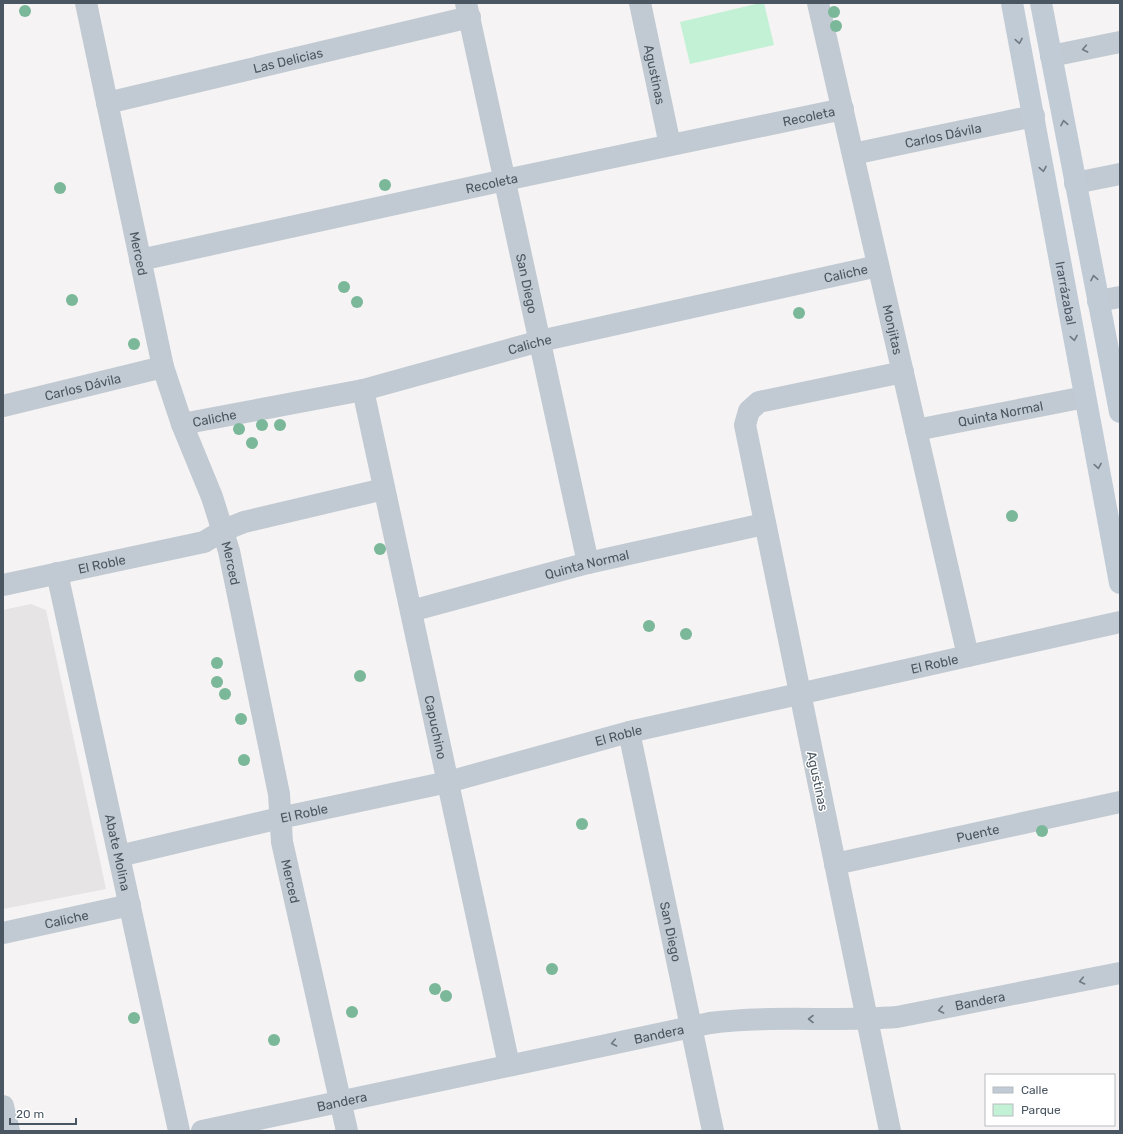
<svg xmlns="http://www.w3.org/2000/svg" width="1123" height="1134" font-family="Rubik,sans-serif">
  <style>
    .education { fill: #e6e4e5 }
    .green { fill: #c3f1d5 }
    .lines { fill: none; stroke-linecap: round; stroke-linejoin: round }
    .minor { stroke: #c1cad2; stroke-width: 22 }
    .secondary { stroke: #c1cbd6; stroke-width: 22 }
    .tree { fill: #7bb799 }
    .oneway { stroke: #6e7984 }
    .oneway2 { stroke: #6e7983 }
    .labels { text-anchor: middle; stroke-width: 3; stroke-linejoin: round; paint-order: stroke }
    .street-label { font-size: 13px; fill: #4a5661; stroke: #fff }
  </style>
  <rect width="100%" height="100%" fill="#f5f3f3"/>
  <path class="education" d="M31,604L46,610L106,889L3,909V610Z"/>
  <path class="green" d="M760,3H764L774,45L690,64L680,22Z"/>
  <g class="lines">
    <g class="minor">
      <path id="s1" d="M86,3L163,367L182,424L212,497L229,551L279,794L282,842L347,1131"/>
      <path id="s2" d="M466,3L588,563"/>
      <path id="s3" d="M640,3L670,145"/>
      <path id="s4" d="M818,3L968,656"/>
      <path d="M1051,56L1120,42"/>
      <path id="s5" d="M107,103L470,17"/>
      <path id="s6" d="M853,154L1034,116"/>
      <path d="M1075,183L1120,174"/>
      <path id="s7" d="M140,260L505,180L843,109"/>
      <path d="M1098,301L1120,297"/>
      <path id="s8" d="M363,390L509,1065"/>
      <path id="s9" d="M3,406L163,367"/>
      <path id="s10" d="M182,424L363,390L540,341L878,266"/>
      <path id="s11" d="M916,430L1085,397"/>
      <path id="s12" d="M57,573L179,1131"/>
      <path id="s13" d="M3,585L204,542L224,530L244,522L384,489"/>
      <path id="s14" d="M411,611L588,563L764,524"/>
      <path id="s15" d="M629,732L713,1131"/>
      <path id="s16" d="M119,856L280,818L448,782L629,732L1120,622"/>
      <path id="s17" d="M835,864L1120,802"/>
      <path id="s18" d="M3,933L130,905"/>
      <path d="M3,1106L9,1131"/>
      <path id="s19" d="M202,1131L710,1023C772,1015 835,1022 897,1017L1120,973"/>
      <path d="M890,1131L745,425L749,411L759,402L903,372"/>
    </g>
    <g class="secondary">
      <path id="s20" d="M1012,3L1120,583"/>
      <path d="M1041,3L1120,412"/>
    </g>
  </g>
  <g class="tree">
    <circle cx="25" cy="11" r="6"/>
    <circle cx="834" cy="12" r="6"/>
    <circle cx="836" cy="26" r="6"/>
    <circle cx="385" cy="185" r="6"/>
    <circle cx="60" cy="188" r="6"/>
    <circle cx="344" cy="287" r="6"/>
    <circle cx="72" cy="300" r="6"/>
    <circle cx="357" cy="302" r="6"/>
    <circle cx="799" cy="313" r="6"/>
    <circle cx="134" cy="344" r="6"/>
    <circle cx="262" cy="425" r="6"/>
    <circle cx="280" cy="425" r="6"/>
    <circle cx="239" cy="429" r="6"/>
    <circle cx="252" cy="443" r="6"/>
    <circle cx="1012" cy="516" r="6"/>
    <circle cx="380" cy="549" r="6"/>
    <circle cx="649" cy="626" r="6"/>
    <circle cx="686" cy="634" r="6"/>
    <circle cx="217" cy="663" r="6"/>
    <circle cx="360" cy="676" r="6"/>
    <circle cx="217" cy="682" r="6"/>
    <circle cx="225" cy="694" r="6"/>
    <circle cx="241" cy="719" r="6"/>
    <circle cx="244" cy="760" r="6"/>
    <circle cx="582" cy="824" r="6"/>
    <circle cx="1042" cy="831" r="6"/>
    <circle cx="552" cy="969" r="6"/>
    <circle cx="435" cy="989" r="6"/>
    <circle cx="446" cy="996" r="6"/>
    <circle cx="352" cy="1012" r="6"/>
    <circle cx="134" cy="1018" r="6"/>
    <circle cx="274" cy="1040" r="6"/>
  </g>
  <defs><path id="oneway-chevron" d="M-2-3.5L2.5 0L-2 3.5" fill="none" stroke-width="1.6" stroke-linecap="round" stroke-linejoin="round"/></defs>
  <g class="oneway">
    <use href="#oneway-chevron" transform="translate(1019 41) rotate(79)"/>
    <use href="#oneway-chevron" transform="translate(1064 123) rotate(-101)"/>
    <use href="#oneway-chevron" transform="translate(1043 169) rotate(80)"/>
    <use href="#oneway-chevron" transform="translate(1094 278) rotate(-101)"/>
    <use href="#oneway-chevron" transform="translate(1074 338) rotate(80)"/>
    <use href="#oneway-chevron" transform="translate(1098 466) rotate(80)"/>
  </g>
  <g class="oneway2">
    <use href="#oneway-chevron" transform="translate(1085 49) rotate(169)"/>
    <use href="#oneway-chevron" transform="translate(1082 981) rotate(168)"/>
    <use href="#oneway-chevron" transform="translate(941 1010) rotate(169)"/>
    <use href="#oneway-chevron" transform="translate(811 1019) rotate(-180)"/>
    <use href="#oneway-chevron" transform="translate(614 1043) rotate(168)"/>
  </g>
  <g class="labels">
    <g class="street-label">
      <text dy="5" stroke="none"><textPath href="#s5" startOffset="186">Las Delicias</textPath></text>
      <text dy="5" stroke="none"><textPath href="#s3" startOffset="73">Agustinas</textPath></text>
      <text dy="5" stroke="none"><textPath href="#s7" startOffset="684">Recoleta</textPath></text>
      <text dy="5" stroke="none"><textPath href="#s6" startOffset="92">Carlos Dávila</textPath></text>
      <text dy="5" stroke="none"><textPath href="#s7" startOffset="360">Recoleta</textPath></text>
      <text dy="5" stroke="none"><textPath href="#s1" startOffset="256">Merced</textPath></text>
      <text dy="5" stroke="none"><textPath href="#s10" startOffset="681">Caliche</textPath></text>
      <text dy="5" stroke="none"><textPath href="#s2" startOffset="287">San Diego</textPath></text>
      <text dy="5" stroke="none"><textPath href="#s20" startOffset="295">Irarrázabal</textPath></text>
      <text dy="5" stroke="none"><textPath href="#s4" startOffset="335">Monjitas</textPath></text>
      <text dy="5" stroke="none"><textPath href="#s10" startOffset="357">Caliche</textPath></text>
      <text dy="5" stroke="none"><textPath href="#s9" startOffset="82">Carlos Dávila</textPath></text>
      <text dy="5" stroke="none"><textPath href="#s11" startOffset="86">Quinta Normal</textPath></text>
      <text dy="5" stroke="none"><textPath href="#s10" startOffset="33">Caliche</textPath></text>
      <text dy="5" stroke="none"><textPath href="#s1" startOffset="580">Merced</textPath></text>
      <text dy="5" stroke="none"><textPath href="#s13" startOffset="101">El Roble</textPath></text>
      <text dy="5" stroke="none"><textPath href="#s14" startOffset="182">Quinta Normal</textPath></text>
      <text dy="5" stroke="none"><textPath href="#s16" startOffset="838">El Roble</textPath></text>
      <text dy="5" stroke="none"><textPath href="#s8" startOffset="345">Capuchino</textPath></text>
      <text dy="5" stroke="none"><textPath href="#s16" startOffset="514">El Roble</textPath></text>
      <text transform="translate(818 781) rotate(78)" y="5">Agustinas</text>
      <text dy="5" stroke="none"><textPath href="#s16" startOffset="190">El Roble</textPath></text>
      <text dy="5" stroke="none"><textPath href="#s17" startOffset="146">Puente</textPath></text>
      <text dy="5" stroke="none"><textPath href="#s12" startOffset="286">Abate Molina</textPath></text>
      <text dy="5" stroke="none"><textPath href="#s1" startOffset="904">Merced</textPath></text>
      <text dy="5" stroke="none"><textPath href="#s18" startOffset="65">Caliche</textPath></text>
      <text dy="5" stroke="none"><textPath href="#s15" startOffset="204">San Diego</textPath></text>
      <text dy="5" stroke="none"><textPath href="#s19" startOffset="791">Bandera</textPath></text>
      <text dy="5" stroke="none"><textPath href="#s19" startOffset="467">Bandera</textPath></text>
      <text dy="5" stroke="none"><textPath href="#s19" startOffset="143">Bandera</textPath></text>
    </g>
  </g>
  <rect width="1123" height="1134" fill="none" stroke="#4a5661" stroke-width="8"/>
  <rect x="985" y="1074" width="130" height="52" fill="#ffffff" stroke="#b7bbc0"/>
  <rect x="993" y="1087" width="20" height="6" fill="#c1cbd6" stroke="#b7bbc0"/>
  <text x="1021" y="1094" font-size="12" fill="#4a5661">Calle</text>
  <rect x="993" y="1104" width="20" height="12" fill="#c3f1d5" stroke="#b7bbc0"/>
  <text x="1021" y="1114" font-size="12" fill="#4a5661">Parque</text>
  <path d="M10 1118v6h66v-6" fill="none" stroke="#4a5661" stroke-width="2"/>
  <text x="16" y="1118" font-size="12" fill="#4a5661" stroke="#ffffff" stroke-width="3" paint-order="stroke">20 m</text>
</svg>
